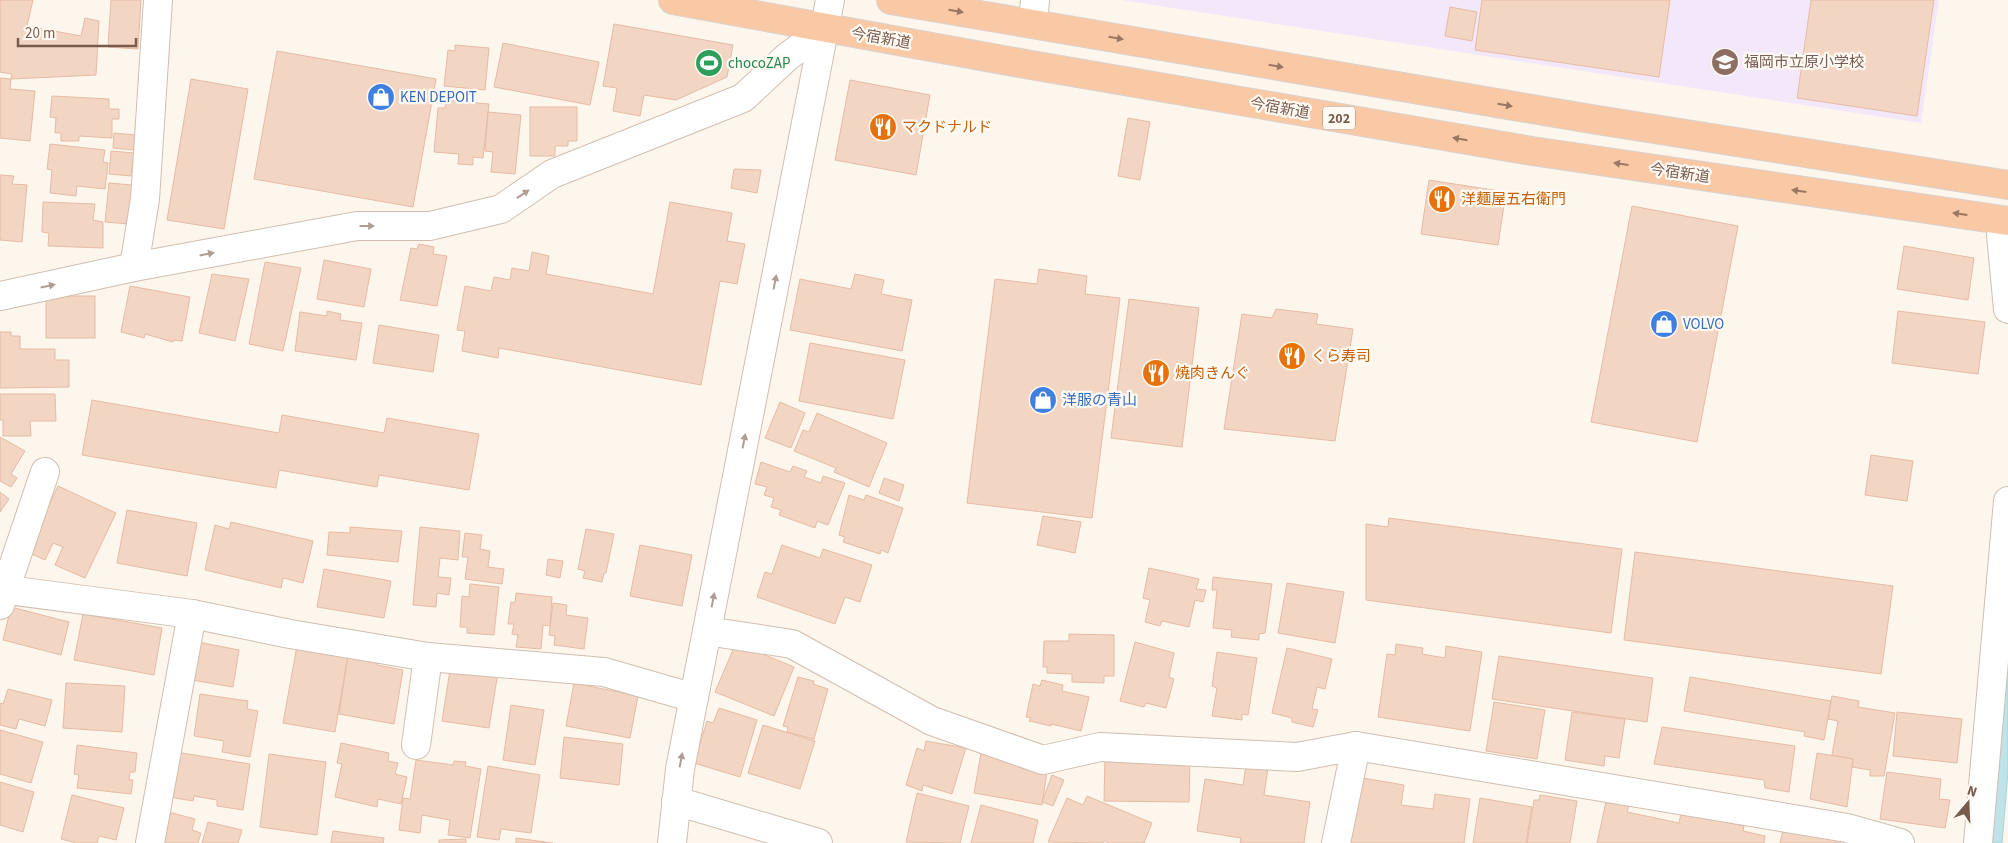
<svg xmlns="http://www.w3.org/2000/svg" width="2008" height="843" font-family="'Source Sans 3','Noto Sans JP',sans-serif">
  <style>
    .education { fill: #f3e8fa }
    .water { fill: #bfe3e8; stroke: #a5d3da }
    .building { fill: #f3d5c3; stroke: #e6bba3 }
    .lines { fill: none; stroke-linecap: round; stroke-linejoin: round }
    .minor-casing { stroke: #d1beb0; stroke-width: 30 }
    .trunk-casing { stroke: #dad1cd; stroke-width: 30 }
    .minor { stroke: #fff; stroke-width: 28 }
    .trunk { stroke: #f9c8a4; stroke-width: 28 }
    .oneway { fill: #9a7763 }
    .oneway2 { fill: #af9d94 }
    .labels { text-anchor: middle; stroke-width: 4.5; stroke-linejoin: round; paint-order: stroke }
    .shield { fill: #fffaf3; stroke: #a28b7f; stroke-width: 1 }
    .shield-label { font-size: 14px; font-weight: bold; fill: #7a5c4d }
    .street-label { font-size: 15px; fill: #7a5c4d; stroke: #fffaf3 }
    .education-label { font-size: 15px; fill: #785e54; stroke: #fffaf3; text-anchor: start }
    .leisure-label { font-size: 15px; fill: #27864d; stroke: #fffaf3; text-anchor: start }
    .shop-label { font-size: 15px; fill: #366cbe; stroke: #fffaf3; text-anchor: start }
    .food-label { font-size: 15px; fill: #c56008; stroke: #fffaf3; text-anchor: start }
  </style>
  <rect width="100%" height="100%" fill="#fdf6ec"/>
  <path class="education" d="M1121,0H1939L1921,123Z"/>
  <path class="water" d="M2008,621V772L2002,843H1990Z"/>
  <g class="building">
    <path d="M0,0H33L27,26L81,36L85,18L99,21L96,75L11,79L12,74L0,72Z"/>
    <path d="M111,0H141L138,49L108,47Z"/>
    <path d="M1482,0H1670L1659,77L1475,50Z"/>
    <path d="M1811,0H1934L1917,116L1797,98Z"/>
    <path d="M1450,7L1477,12L1472,41L1445,36Z"/>
    <path d="M614,24L733,45L727,77L676,100L644,95L640,116L613,111L617,88L603,86Z"/>
    <path d="M503,43L599,62L590,105L494,87Z"/>
    <path d="M455,45L489,48L485,90L444,86L448,50L455,51Z"/>
    <path d="M277,51L436,79L413,207L254,179Z"/>
    <path d="M0,78L11,79L10,89L35,91L30,141L0,138Z"/>
    <path d="M191,79L248,89L224,229L167,220Z"/>
    <path d="M850,80L930,95L916,175L835,160Z"/>
    <path d="M52,96L109,99V109H119V119H112V138L79,136V141H61V133H55L56,118L50,117Z"/>
    <path d="M446,100L489,104L483,158L473,157V165L458,164L459,154L434,152L438,108H445Z"/>
    <path d="M530,107H577V141H568V146H555V156H530Z"/>
    <path d="M488,112L521,115L515,174L491,172L493,152L485,151Z"/>
    <path d="M1128,118L1150,122L1140,180L1118,176Z"/>
    <path d="M114,133L136,135L134,150L113,148Z"/>
    <path d="M50,144L105,150L103,162L108,163L105,189L77,186L76,196L50,193L52,170L47,169Z"/>
    <path d="M111,151L134,153L131,176L109,174Z"/>
    <path d="M734,169L761,170L757,193L731,188Z"/>
    <path d="M0,175L14,176L12,184L27,185L22,242L0,240Z"/>
    <path d="M1429,180L1506,192L1498,245L1421,234Z"/>
    <path d="M109,183L132,185L128,224L105,222Z"/>
    <path d="M43,202L95,204L93,220L103,222V248L48,246L49,233L42,232Z"/>
    <path d="M670,202L732,213L727,241L745,244L737,284L720,281L701,385L499,348L498,358L462,351L465,331L457,330L465,286L491,291L494,277L510,280L512,268L529,271L532,252L549,256L546,274L653,294Z"/>
    <path d="M1632,206L1738,226L1697,442L1591,422Z"/>
    <path d="M419,244L434,247L433,254L447,256L437,306L400,300L411,248L417,249Z"/>
    <path d="M1904,246L1974,258L1968,300L1897,289Z"/>
    <path d="M324,260L371,269L364,307L317,299Z"/>
    <path d="M265,262L301,268L283,351L249,344Z"/>
    <path d="M1039,269L1087,276L1085,294L1120,298L1092,518L967,503L995,279L1037,284Z"/>
    <path d="M212,274L249,279L235,341L199,333Z"/>
    <path d="M855,274L884,280L881,294L912,300L902,351L790,330L800,279L851,289Z"/>
    <path d="M130,286L190,297L182,341L174,340L173,342L145,334L144,338L121,332Z"/>
    <rect x="46" y="296" width="49" height="42"/>
    <path d="M1129,299L1199,308L1182,447L1111,438Z"/>
    <path d="M1276,309L1318,314L1316,324L1353,329L1335,441L1224,429L1242,314L1272,318Z"/>
    <path d="M327,311L341,314L340,320L362,323L356,360L295,351L300,312L327,316Z"/>
    <path d="M1898,311L1985,322L1978,374L1892,363Z"/>
    <path d="M379,325L439,335L433,372L373,363Z"/>
    <path d="M0,332H11V336H20V349H55V360H69V387L0,388Z"/>
    <path d="M810,343L905,360L893,419L799,401Z"/>
    <path d="M0,394H55L56,421H30L31,436H3V420H0Z"/>
    <path d="M92,400L279,433L282,415L384,433L387,418L479,434L469,490L379,475L377,487L279,470L276,488L82,455Z"/>
    <path d="M780,402L805,413L791,448L765,438Z"/>
    <path d="M817,413L887,443L869,487L834,472L836,468L794,451L803,430L809,432Z"/>
    <path d="M0,437L25,451L11,474L17,478L11,487L0,481Z"/>
    <path d="M1871,455L1913,461L1907,501L1865,495Z"/>
    <path d="M761,462L790,472L793,466L807,471L804,477L821,483L823,476L845,483L828,525L817,521L815,528L779,515L781,510L771,507L774,498L764,495L767,487L755,484Z"/>
    <path d="M884,478L904,485L899,501L879,493Z"/>
    <path d="M58,486L116,513L85,578L55,565L63,547L53,543L45,560L27,552Z"/>
    <path d="M0,492L9,499L0,512Z"/>
    <path d="M849,495L864,500L866,495L903,508L888,553L881,550L880,554L843,542L845,537L839,535Z"/>
    <path d="M127,510L197,523L187,576L117,563Z"/>
    <path d="M1043,516L1081,522L1075,553L1037,545Z"/>
    <path d="M1389,518L1622,549L1611,633L1366,600V524L1388,527Z"/>
    <path d="M231,522L313,541L303,583L283,578L281,588L205,570L215,525L229,529Z"/>
    <path d="M350,527L402,531L398,562L327,555L329,532L350,533Z"/>
    <path d="M420,527L460,531L458,560L440,558L438,577L451,578L449,595L437,593L436,607L413,605Z"/>
    <path d="M586,529L614,534L606,573H604L602,582L583,578L585,571L578,569Z"/>
    <path d="M465,533L482,535L480,549L490,551L488,567L504,569L502,584L465,579L468,557H462Z"/>
    <path d="M640,545L692,555L682,606L630,596Z"/>
    <path d="M782,545L820,558L823,549L872,565L860,602L845,597L835,624L757,597L765,572L772,574Z"/>
    <path d="M1635,552L1893,586L1881,674L1624,640Z"/>
    <path d="M548,559L563,561L560,578L546,575Z"/>
    <path d="M1149,568L1199,579L1196,589L1206,590L1203,602L1195,600L1189,627L1162,621L1160,626L1145,622L1150,600L1143,598Z"/>
    <path d="M324,569L391,581L384,618L317,607Z"/>
    <path d="M1213,577L1272,584L1265,633L1259,634V640L1231,637L1232,630L1213,628L1217,590H1212Z"/>
    <path d="M1287,583L1344,592L1335,643L1278,633Z"/>
    <path d="M470,584L499,587L494,635L467,633V627H460L462,596L469,597Z"/>
    <path d="M516,593L552,597L550,626L543,625L541,649L516,647L518,635L512,634L514,624H508L511,602L515,603Z"/>
    <path d="M553,603L567,605L566,615L588,618L584,649L554,645L555,636L549,635Z"/>
    <path d="M11,607L69,622L61,655L3,640Z"/>
    <path d="M83,614L162,628L154,675L74,660Z"/>
    <path d="M1069,634L1114,635V676H1104V683L1072,682V674L1047,673V667H1043L1044,641H1069Z"/>
    <path d="M198,642L239,650L233,687L192,680Z"/>
    <path d="M1135,642L1174,653L1169,677L1174,679L1166,708L1146,703L1144,707L1120,701Z"/>
    <path d="M736,643L794,667L774,716L715,692Z"/>
    <path d="M1396,644L1423,648L1422,654L1445,658L1446,646L1482,652L1470,731L1378,717L1387,654L1395,655Z"/>
    <path d="M297,646L348,655L335,732L283,723Z"/>
    <path d="M1287,648L1332,659L1325,689L1317,687L1312,709L1318,710L1313,727L1292,722V718L1272,713Z"/>
    <path d="M1217,652L1257,658L1248,715L1242,714V720L1212,716L1217,688L1212,686Z"/>
    <path d="M348,655L379,660L377,665L403,670L394,724L339,714Z"/>
    <path d="M1499,656L1653,678L1647,722L1492,699Z"/>
    <path d="M451,664L498,672L489,728L442,721Z"/>
    <path d="M798,677L814,681L813,684L828,689L814,739L787,732L788,727L783,726Z"/>
    <path d="M1690,677L1831,701L1824,740L1804,736L1805,732L1684,711Z"/>
    <path d="M1042,680L1063,685L1062,691L1089,697L1081,731L1051,724V726L1029,721L1031,718L1026,717L1033,684L1040,686Z"/>
    <path d="M66,683L125,686L122,732L63,728Z"/>
    <path d="M574,683L638,696L630,738L566,726Z"/>
    <path d="M8,689L52,700L45,726L19,719L16,729L0,725V703L3,704Z"/>
    <path d="M200,694L248,701L247,709L258,711L250,757L222,752L224,741L194,736Z"/>
    <path d="M1832,696L1859,701L1858,707L1895,713L1884,776H1870V770L1852,767L1853,759L1832,755L1838,721L1828,719Z"/>
    <path d="M1494,702L1545,710L1537,759L1486,751Z"/>
    <path d="M511,705L544,710L535,765L503,760Z"/>
    <path d="M719,708L757,720L740,777L694,763L707,721L713,723Z"/>
    <path d="M1572,712L1625,719L1619,758L1605,756L1604,766L1565,760Z"/>
    <path d="M1897,712L1962,719L1957,763L1893,756Z"/>
    <path d="M763,725L815,741L800,789L748,773Z"/>
    <path d="M1662,727L1795,746L1789,792L1765,788L1764,780L1654,764Z"/>
    <path d="M0,730L43,742L31,783L0,774Z"/>
    <path d="M564,737L623,744L619,785L560,778Z"/>
    <path d="M926,741L966,748L952,794L923,785L922,791L906,785L917,748L924,751Z"/>
    <path d="M341,743L389,753L388,761L398,763L395,774L407,777L401,804L378,799L377,807L335,797L342,764L337,763Z"/>
    <path d="M77,745L137,753L135,772H130L129,780H133L131,794L77,788L79,775L74,774Z"/>
    <path d="M176,752L250,764L243,810L217,806V800L194,796L193,801L169,797Z"/>
    <path d="M981,753L1048,765L1042,805L974,793Z"/>
    <path d="M1817,753L1853,759L1847,807L1810,799Z"/>
    <path d="M269,754L326,762L317,835L260,827Z"/>
    <path d="M1105,754L1190,756L1189,802L1104,801Z"/>
    <path d="M416,760L453,765L454,761L466,762L465,766L481,769L470,838L448,835L450,820L422,815L420,833L399,830L403,798L410,799Z"/>
    <path d="M1246,765L1268,768L1264,795L1310,802L1304,843H1240L1241,838L1197,831L1205,779L1243,785Z"/>
    <path d="M488,766L540,775L531,833L501,829L499,840L477,837Z"/>
    <path d="M1887,772L1941,779L1939,799L1950,800L1945,828L1880,819Z"/>
    <path d="M1052,775L1064,780L1053,806L1042,802Z"/>
    <path d="M1357,777L1404,785L1401,805L1433,809L1435,794L1470,799L1464,843H1348Z"/>
    <path d="M0,782L34,792L23,832L0,825Z"/>
    <path d="M917,793L969,806L960,843L906,842Z"/>
    <path d="M72,795L124,808L116,840L99,836L97,843H77L61,839Z"/>
    <path d="M1540,795L1577,801L1570,843H1527L1534,800H1539Z"/>
    <path d="M1087,796L1152,823L1144,843H1109L1104,841L1103,843L1048,842L1067,798L1083,805Z"/>
    <path d="M1607,797L1630,802L1627,812L1679,823L1681,813L1744,826L1743,831L1765,836L1764,843H1597Z"/>
    <path d="M1480,798L1532,807L1526,843H1473Z"/>
    <path d="M981,805L1038,820L1033,843H971Z"/>
    <path d="M161,810L195,819L192,830L201,833L198,843H153Z"/>
    <path d="M1785,821L1842,834L1840,843H1780Z"/>
    <path d="M208,822L242,830L238,843H202Z"/>
    <path d="M333,831L384,838L383,843H331Z"/>
    <path d="M516,838L553,843H516Z"/>
    <path d="M466,839V843H439V840Z"/>
  </g>
  <g class="lines">
    <g class="minor-casing">
      <g id="minor">
        <path d="M1033,24L1035,0"/>
        <path d="M2003,221L2001,235L2008,309"/>
        <path d="M134,267L145,199L158,0"/>
        <path d="M0,296L134,267L357,226H430L501,209L552,174L743,98L787,57L825,29"/>
        <path d="M0,589L192,614L290,634L428,657L604,672L694,698"/>
        <path d="M0,605L45,472"/>
        <path d="M707,631L792,644L932,721L1043,760L1100,747L1297,757L1356,746"/>
        <path d="M416,745L428,657"/>
        <path d="M676,801L818,843"/>
        <path d="M150,843L192,614"/>
        <path d="M672,843L680,769L830,0"/>
        <path d="M1336,843L1356,746L1847,828L1900,843"/>
        <path d="M1978,843L2008,501"/>
      </g>
    </g>
    <g class="trunk-casing">
      <g id="trunk">
        <path d="M673,0L1031,65L1532,151L2008,221"/>
        <path d="M891,0L1591,119L2008,185"/>
      </g>
    </g>
    <use href="#minor" class="minor"/>
    <use href="#trunk" class="trunk"/>
  </g>
  <defs><path id="oneway-solid" d="M-6-.8H1V-3.2L6.5 0L1 3.2V.8H-6Z" transform="scale(1.25)"/></defs>
  <g class="oneway">
    <use href="#oneway-solid" transform="translate(956 11) rotate(10)"/>
    <use href="#oneway-solid" transform="translate(1116 38) rotate(10)"/>
    <use href="#oneway-solid" transform="translate(1276 66) rotate(10)"/>
    <use href="#oneway-solid" transform="translate(1505 105) rotate(10)"/>
    <use href="#oneway-solid" transform="translate(1460 139) rotate(-170)"/>
    <use href="#oneway-solid" transform="translate(1621 164) rotate(-172)"/>
    <use href="#oneway-solid" transform="translate(1799 191) rotate(-172)"/>
    <use href="#oneway-solid" transform="translate(1960 214) rotate(-172)"/>
  </g>
  <g class="oneway2">
    <use href="#oneway-solid" transform="translate(523 194) rotate(-34)"/>
    <use href="#oneway-solid" transform="translate(367 226)"/>
    <use href="#oneway-solid" transform="translate(207 254) rotate(-11)"/>
    <use href="#oneway-solid" transform="translate(775 282) rotate(-79)"/>
    <use href="#oneway-solid" transform="translate(48 286) rotate(-12)"/>
    <use href="#oneway-solid" transform="translate(744 441) rotate(-79)"/>
    <use href="#oneway-solid" transform="translate(713 600) rotate(-79)"/>
    <use href="#oneway-solid" transform="translate(681 760) rotate(-79)"/>
  </g>
  <defs>
    <g id="school-disc" transform="scale(1.4375)"><circle r="9.5" fill="#8d6e63" stroke="#fffaf3"/><path d="M0-5L7-2L0 1L-7-2ZM-4 1L0 2.5L4 1V4Q0 6-4 4Z" fill="#fff"/></g>
    <g id="stadium-disc" transform="scale(1.4375)"><circle r="9.5" fill="#2e9e5b" stroke="#fffaf3"/><path d="M0-5a6.5 5 0 1 0 0 10a6.5 5 0 1 0 0-10ZM-3.5-1.8h7v3.6h-7Z" fill="#fff"/></g>
    <g id="shop-disc" transform="scale(1.4375)"><circle r="9.5" fill="#3f7fe0" stroke="#fffaf3"/><path d="M-5-2.5h2.3a2.7 3.5 0 0 1 5.4 0H5L5.5 6h-11ZM-1.5-2.5h3a1.5 2.3 0 0 0-3 0Z" fill="#fff"/></g>
    <g id="restaurant-disc" transform="scale(1.4375)"><circle r="9.5" fill="#e8710a" stroke="#fffaf3"/><path d="M-5-6h1v4h1v-4h1v4h1v-4h1v5L-1.5 .5V6h-2V.5L-5-1ZM5-6V6H3V1.5H1.5Q1.5-4 5-6Z" fill="#fff"/></g>
  </defs>
  <g fill-rule="evenodd">
    <use href="#school-disc" x="1725" y="62"/>
    <use href="#stadium-disc" x="709" y="63"/>
    <use href="#shop-disc" x="381" y="97"/>
    <use href="#restaurant-disc" x="883" y="127"/>
    <use href="#restaurant-disc" x="1442" y="199"/>
    <use href="#shop-disc" x="1664" y="324"/>
    <use href="#restaurant-disc" x="1292" y="356"/>
    <use href="#restaurant-disc" x="1156" y="373"/>
    <use href="#shop-disc" x="1043" y="400"/>
  </g>
  <g class="labels">
    <rect class="shield" x="1323" y="106.5" width="32" height="23" rx="4"/>
    <g class="shield-label">
      <text x="1339" y="123">202</text>
    </g>
    <g class="street-label">
      <text transform="translate(881 38) rotate(10)" y="5">今宿新道</text>
      <text transform="translate(1280 108) rotate(10)" y="5">今宿新道</text>
      <text transform="translate(1680 173) rotate(8)" y="5">今宿新道</text>
    </g>
    <g class="education-label">
      <text x="1744" y="67">福岡市立原小学校</text>
    </g>
    <g class="leisure-label">
      <text x="728" y="68">chocoZAP</text>
    </g>
    <g class="shop-label">
      <text x="400" y="102">KEN DEPOIT</text>
      <text x="1683" y="329">VOLVO</text>
      <text x="1062" y="405">洋服の青山</text>
    </g>
    <g class="food-label">
      <text x="902" y="132">マクドナルド</text>
      <text x="1461" y="204">洋麺屋五右衛門</text>
      <text x="1311" y="361">くら寿司</text>
      <text x="1175" y="378">焼肉きんぐ</text>
    </g>
  </g>
  <g transform="translate(1968 803) rotate(19)" stroke="#fffaf3" stroke-width="4" paint-order="stroke">
  <path d="M0-4L9 19L0 12L-9 19Z" fill="#7a5c4d"/>
  <text y="-8" font-size="14" font-weight="bold" text-anchor="middle" fill="#7a5c4d">N</text>
  </g>
  <path d="M18 38v8h118v-8" fill="none" stroke="#7a5c4d" stroke-width="2.5"/>
  <text x="25" y="38" font-size="15" fill="#7a5c4d" stroke="#fffaf3" stroke-width="4" paint-order="stroke">20 m</text>
</svg>
